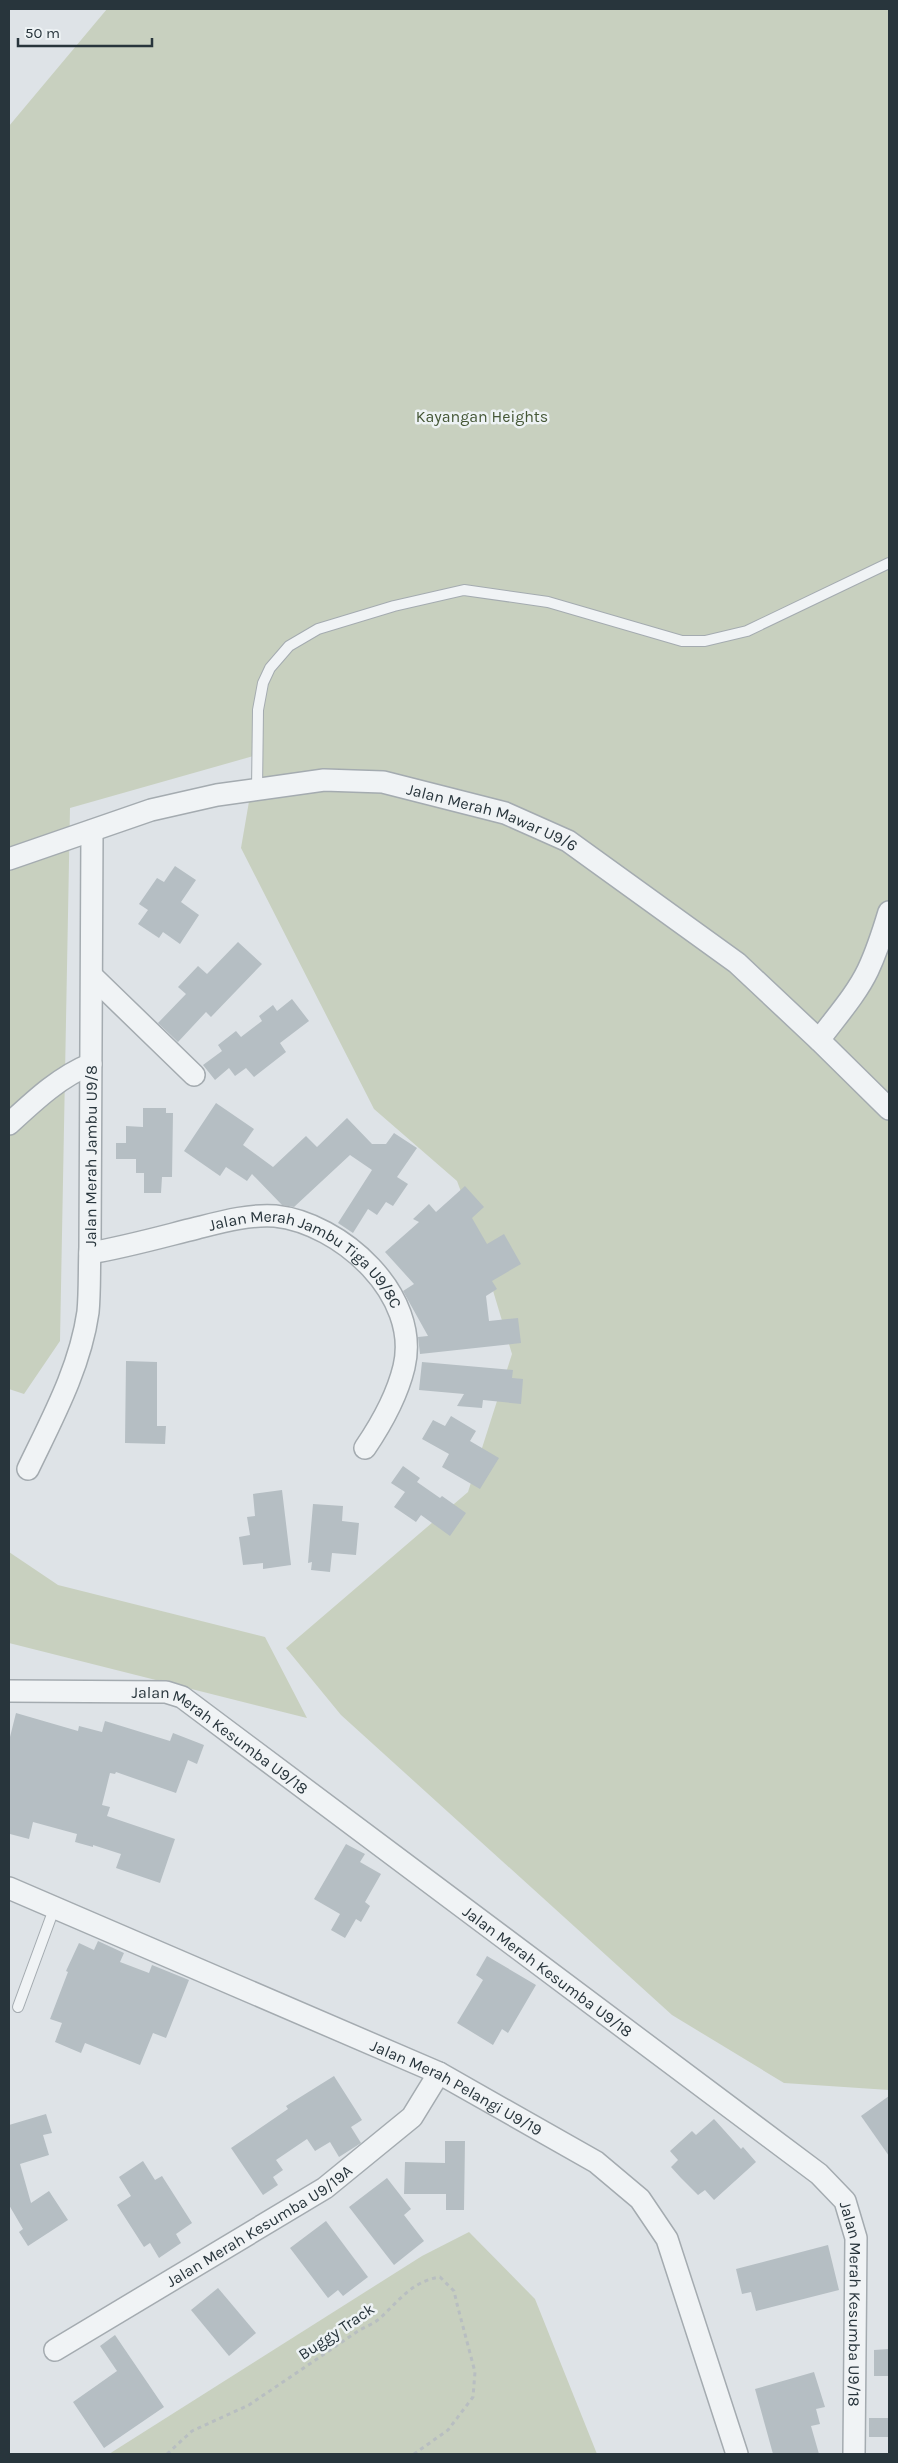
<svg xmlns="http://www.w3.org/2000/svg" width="898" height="2463" font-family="Karla,sans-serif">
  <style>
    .green { fill: #c8d0bf }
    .building { fill: #b5bec3 }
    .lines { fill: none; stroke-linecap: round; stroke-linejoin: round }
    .service-casing { stroke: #a4abb0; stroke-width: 12 }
    .minor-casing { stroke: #a4abb0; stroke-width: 24 }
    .path { stroke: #b8bec1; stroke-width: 3; stroke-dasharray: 4 4; stroke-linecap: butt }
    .service { stroke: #f0f3f5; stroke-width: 10 }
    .minor { stroke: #f0f3f5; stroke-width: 21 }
    .labels { text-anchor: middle; stroke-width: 5; stroke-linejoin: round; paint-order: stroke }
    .park-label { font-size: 16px; fill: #455736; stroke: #edf2f4 }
    .street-label { font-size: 16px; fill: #28353c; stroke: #edf2f4 }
  </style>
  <rect width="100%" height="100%" fill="#dee3e7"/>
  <g class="green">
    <path d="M107,9H889V2090L784,2083L672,2015L341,1715L286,1648L468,1492L512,1354L473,1224L457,1181L374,1109L241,848L257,755L70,808L60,1341L24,1394L9,1389V126Z"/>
    <path d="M9,1552L58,1585L265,1637L307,1718L9,1643Z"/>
    <path d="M469,2232L535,2299L597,2454H109L422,2256Z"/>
  </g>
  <g class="building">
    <path d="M175,866L196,880L181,902L199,915L180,944L163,932L159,938L138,924L148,910L139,904L157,878L164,882Z"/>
    <path d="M238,942L262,964L211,1017L206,1012L178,1042L158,1023L186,994L178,987L198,966L207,974Z"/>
    <path d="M292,999L309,1021L280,1043L286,1052L254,1077L246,1068L235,1076L229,1068L215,1080L203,1065L222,1051L218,1045L236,1031L241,1037L262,1021L259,1016L273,1005L277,1011Z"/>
    <path d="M216,1103L254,1129L243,1145L273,1167L306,1136L317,1147L347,1118L372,1144H386L394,1133L417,1148L397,1177L408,1184L393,1206L386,1202L377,1215L368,1209L353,1233L338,1223L372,1170L350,1155L294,1207L282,1205L252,1174L247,1181L226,1167L220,1176L184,1151Z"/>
    <path d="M143,1108H166V1113H173L172,1177H162L161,1193H144V1173H136V1159H116V1143H126V1126L143,1127Z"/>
    <path d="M465,1186L484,1207L472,1218L487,1244L504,1234L521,1264L492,1281L497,1289L486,1296L489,1321L518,1318L521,1343L420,1354L418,1337L428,1336L403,1291L414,1284L385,1252L419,1222L413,1219L429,1204L436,1212Z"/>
    <path d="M126,1361L157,1362V1426H166L165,1444L125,1443Z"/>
    <path d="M422,1362L513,1370L512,1378L523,1379L521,1404L483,1400L482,1408L457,1406L464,1394L419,1390Z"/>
    <path d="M451,1416L476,1431L470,1441L499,1458L480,1489L442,1467L449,1454L422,1439L433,1420L445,1426Z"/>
    <path d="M403,1466L420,1478L417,1482L440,1498L442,1496L466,1513L450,1536L421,1515L416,1522L394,1507L405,1492L391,1483Z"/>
    <path d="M282,1490L291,1565L263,1569V1563L243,1565L239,1537L250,1535L247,1517L255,1516L253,1494Z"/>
    <path d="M313,1504L343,1506L342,1521L359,1523L356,1555L332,1553L330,1572L311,1570L312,1562L308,1563Z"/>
    <path d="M16,1713L78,1731L79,1726L102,1732L105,1721L170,1741L173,1733L204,1745L197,1764L188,1760L176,1793L116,1772L115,1774L110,1773L102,1805L110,1807L107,1816L175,1839L160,1883L116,1868L121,1854L93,1845V1847L75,1842L77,1834L33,1822L29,1839L10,1834L9,1741Z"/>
    <path d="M346,1844L365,1854L360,1862L381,1874L365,1902L370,1906L361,1922L356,1919L345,1938L331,1930L340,1914L314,1899Z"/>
    <path d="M98,1941L124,1953L120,1962L149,1973L152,1965L189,1980L166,2038L153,2033L140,2065L85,2043L81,2053L55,2042L62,2023L50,2019L68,1972L66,1971L79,1943L94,1950Z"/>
    <path d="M487,1956L536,1985L508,2033L502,2029L493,2045L457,2023L483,1980L476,1975Z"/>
    <path d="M334,2076L362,2120L351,2127L361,2143L339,2157L330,2142L315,2151L307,2139L276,2160L283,2170L273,2177L278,2185L263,2195L231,2148L288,2109L286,2106Z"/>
    <path d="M889,2096V2156L861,2116Z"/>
    <path d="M46,2114L52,2133L43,2135L49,2155L20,2164L31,2203L49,2191L68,2220L28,2246L19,2232L23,2229L9,2205V2125Z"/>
    <path d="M714,2119L741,2149L743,2147L756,2162L714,2200L705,2190L698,2195L681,2178L671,2167L678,2160L670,2151L692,2131L696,2135Z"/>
    <path d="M445,2141H465L464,2210H446V2194H404L405,2162L445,2163Z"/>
    <path d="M143,2161L155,2180L162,2176L192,2223L176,2234L181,2243L159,2258L150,2243L144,2247L117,2205L131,2196L119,2177Z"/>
    <path d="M387,2178L411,2209L404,2215L424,2241L394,2265L349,2207Z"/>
    <path d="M326,2221L368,2277L343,2296L338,2290L328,2298L290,2248Z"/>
    <path d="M828,2245L839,2290L756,2311L751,2292L742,2294L736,2269Z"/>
    <path d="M218,2288L256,2333L229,2356L191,2310Z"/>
    <path d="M115,2335L164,2407L104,2448L73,2402L117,2371L100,2346Z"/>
    <path d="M889,2349V2376H874V2350Z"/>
    <path d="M814,2372L825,2407L816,2409L820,2424L811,2426L819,2454H773L755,2389Z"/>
    <rect x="869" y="2418" width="20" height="19"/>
  </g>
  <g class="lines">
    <g class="service-casing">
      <g id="service">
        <path d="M257,790L258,710L263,683L270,668L289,646L318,629L394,606L464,590L548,602L682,641H705L747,631L889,563"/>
        <path d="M18,2007L54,1909"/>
      </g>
    </g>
    <g class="minor-casing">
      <g id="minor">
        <path id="s1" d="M9,859L151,810L217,795L324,780L383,782L505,813L568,841L737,963L819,1040L889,1109"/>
        <path d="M92,976L194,1075"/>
        <path d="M819,1040C836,1017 856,995 868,970C877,951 883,932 889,912"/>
        <path d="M9,1124C34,1101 59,1077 91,1064"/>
        <path id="s2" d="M90,1253C126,1247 161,1237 197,1228C221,1222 250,1214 275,1216C341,1223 421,1295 404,1367C397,1396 382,1423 365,1448"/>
        <path id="s3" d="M28,1469C52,1419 80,1368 88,1312C90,1291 89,1268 90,1247L92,831"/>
        <path id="s4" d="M9,1691L166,1692L182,1697L819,2174L845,2201L856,2238L854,2454"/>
        <path id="s5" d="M9,1888L439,2073L596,2162L640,2199L667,2239L737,2454"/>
        <path id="s6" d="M55,2350L325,2188L412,2117L439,2073"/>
      </g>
    </g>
    <path class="path" d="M167,2454L192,2431L249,2405L358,2331C365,2327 373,2324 379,2319C399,2301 412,2281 440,2277L454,2291L457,2304L475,2372L473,2397L448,2430L414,2454"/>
    <use href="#service" class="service"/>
    <use href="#minor" class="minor"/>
  </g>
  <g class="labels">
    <g class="park-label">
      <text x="482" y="422">Kayangan Heights</text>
    </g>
    <g class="street-label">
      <text dy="6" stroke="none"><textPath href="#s1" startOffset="500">Jalan Merah Mawar U9/6</textPath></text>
      <text dy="6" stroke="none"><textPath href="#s3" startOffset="325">Jalan Merah Jambu U9/8</textPath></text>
      <text dy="6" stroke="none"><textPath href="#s2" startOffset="235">Jalan Merah Jambu Tiga U9/8C</textPath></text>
      <text dy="6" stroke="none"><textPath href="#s4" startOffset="226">Jalan Merah Kesumba U9/18</textPath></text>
      <text dy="6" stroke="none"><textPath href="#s4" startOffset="631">Jalan Merah Kesumba U9/18</textPath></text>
      <text dy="6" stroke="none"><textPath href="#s5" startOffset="490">Jalan Merah Pelangi U9/19</textPath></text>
      <text dy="6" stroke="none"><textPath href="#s6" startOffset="239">Jalan Merah Kesumba U9/19A</textPath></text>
      <text dy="6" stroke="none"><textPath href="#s4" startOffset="1111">Jalan Merah Kesumba U9/18</textPath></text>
      <text transform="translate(336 2331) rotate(-34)" y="6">Buggy Track</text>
    </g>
  </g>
  <rect width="898" height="2463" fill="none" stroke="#28353c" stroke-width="20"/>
  <path d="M18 38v8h134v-8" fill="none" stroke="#28353c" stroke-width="2.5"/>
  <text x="25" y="38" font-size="15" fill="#28353c" stroke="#edf2f4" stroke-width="4" paint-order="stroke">50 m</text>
</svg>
